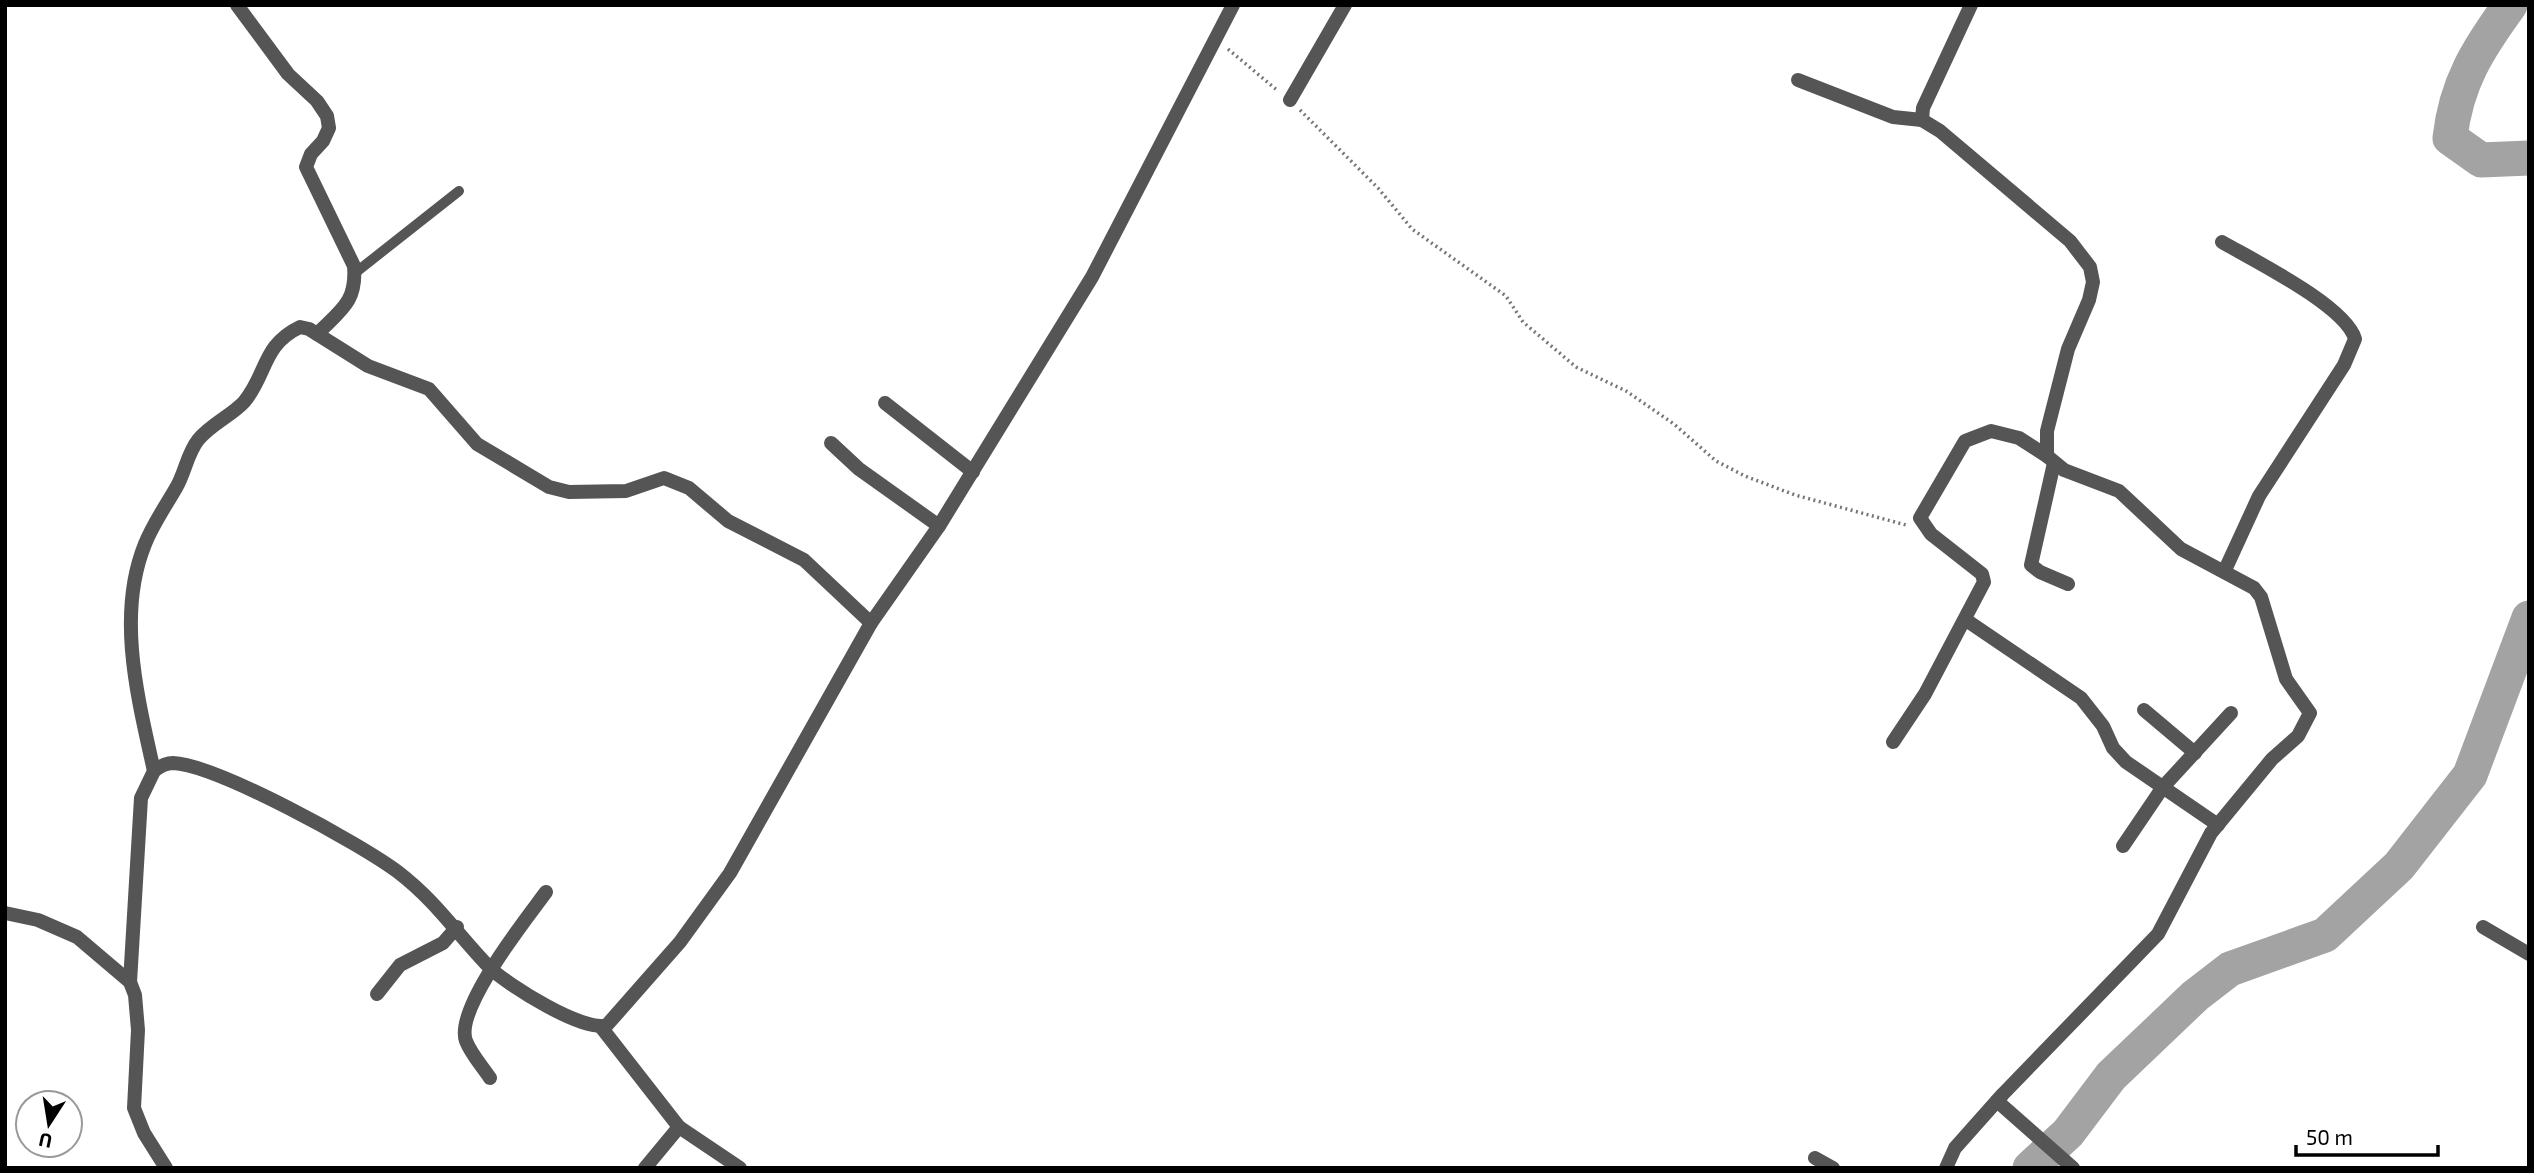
<svg xmlns="http://www.w3.org/2000/svg" width="2534" height="1173" font-family="'Exo 2',sans-serif">
  <style>
    .lines { fill: none; stroke-linecap: round; stroke-linejoin: round }
    .river { stroke: #a3a3a3; stroke-width: 35 }
    .path { stroke: #777; stroke-width: 3.5; stroke-dasharray: 2 3.5; stroke-linecap: butt }
    .service { stroke: #555; stroke-width: 10 }
    .minor { stroke: #555; stroke-width: 14 }
    .tertiary { stroke: #555; stroke-width: 14 }
  </style>
  <rect width="100%" height="100%" fill="#fff"/>
  <g class="lines">
    <g class="river">
      <path d="M2510,5C2478,49 2456,83 2450,138L2481,160L2529,158"/>
      <path d="M2030,1168L2068,1133L2111,1076L2195,996L2230,969L2325,935L2399,866L2470,775L2529,618"/>
    </g>
    <g class="path">
      <path d="M1228,49L1278,91"/>
      <path d="M1300,110L1378,188L1412,229L1506,296L1523,322L1576,367L1626,391L1674,424L1716,461L1745,476L1795,495L1906,525"/>
    </g>
    <path class="service" d="M355,273L459,191"/>
    <g class="minor">
      <path d="M237,5L288,74L317,101L327,116L329,128L323,141L311,154L306,167L354,266C357,302 341,310 317,334"/>
      <path d="M1798,80L1893,117L1922,120"/>
      <path d="M1290,100L1345,5"/>
      <path d="M2222,242C2253,260 2346,306 2355,339L2344,365L2259,496L2225,570"/>
      <path d="M885,403L973,472"/>
      <path d="M831,443L859,469L939,526"/>
      <path d="M2054,463L2031,565L2040,572L2068,584"/>
      <path d="M1966,620L2081,698L2103,726L2113,748L2126,762L2218,825"/>
      <path d="M2144,710L2195,753"/>
      <path d="M1893,742L1925,694L1984,582L1982,574L1931,534L1920,518L1965,441L1991,431L2019,438L2047,456"/>
      <path d="M154,771C138,699 116,615 145,544C153,524 165,507 176,488C185,473 187,454 198,440C211,424 231,416 244,402C267,375 262,345 300,327L309,329L368,366L429,389L477,444L549,487L569,492L626,491L664,478L689,488L728,521L804,560L871,623"/>
      <path d="M2123,846L2163,787L2231,713"/>
      <path d="M2483,927L2529,954"/>
      <path d="M377,994L400,965L443,943L457,927"/>
      <path d="M601,1027L679,1127L740,1168"/>
      <path d="M490,1078C482,1066 471,1054 466,1041C454,1009 527,918 546,892"/>
      <path d="M1997,1101L2073,1168"/>
      <path d="M1815,1158L1833,1168"/>
      <path d="M645,1168L679,1127"/>
      <path d="M1946,1168L1955,1148L2003,1094L2158,934L2211,833L2272,759L2298,736L2310,713L2286,679L2261,597L2254,588L2181,549L2119,491L2064,470L2047,456V431L2068,349L2089,300L2093,282L2090,267L2070,241L1940,131L1922,120L1923,108L1971,5"/>
    </g>
    <g class="tertiary">
      <path d="M5,913L38,920L77,937L130,982L135,995L138,1030L134,1108L144,1133L166,1168"/>
      <path d="M130,982L141,798L154,771C159,767 166,763 173,763C217,765 361,844 398,872C437,902 457,934 490,968C508,985 584,1033 607,1025L680,942L730,873L871,623L939,526L1092,277L1233,5"/>
    </g>
  </g>
  <rect width="2534" height="1173" fill="none" stroke="#000000" stroke-width="14"/>
  <g transform="translate(49 1124) rotate(192)"><circle r="33" fill="#ffffff" stroke="#999999" stroke-width="2"/>
  <path d="M0-5L12 26L0 18L-12 26Z" fill="#000000"/>
  <text y="-10" font-size="19" font-weight="bold" text-anchor="middle" fill="#000000">U</text>
  </g>
  <path d="M2296 1145v10h142v-10" fill="none" stroke="#000000" stroke-width="3.5"/>
  <text x="2306" y="1145" font-size="21" fill="#000000" stroke="#ffffff" stroke-width="5" paint-order="stroke">50 m</text>
</svg>
